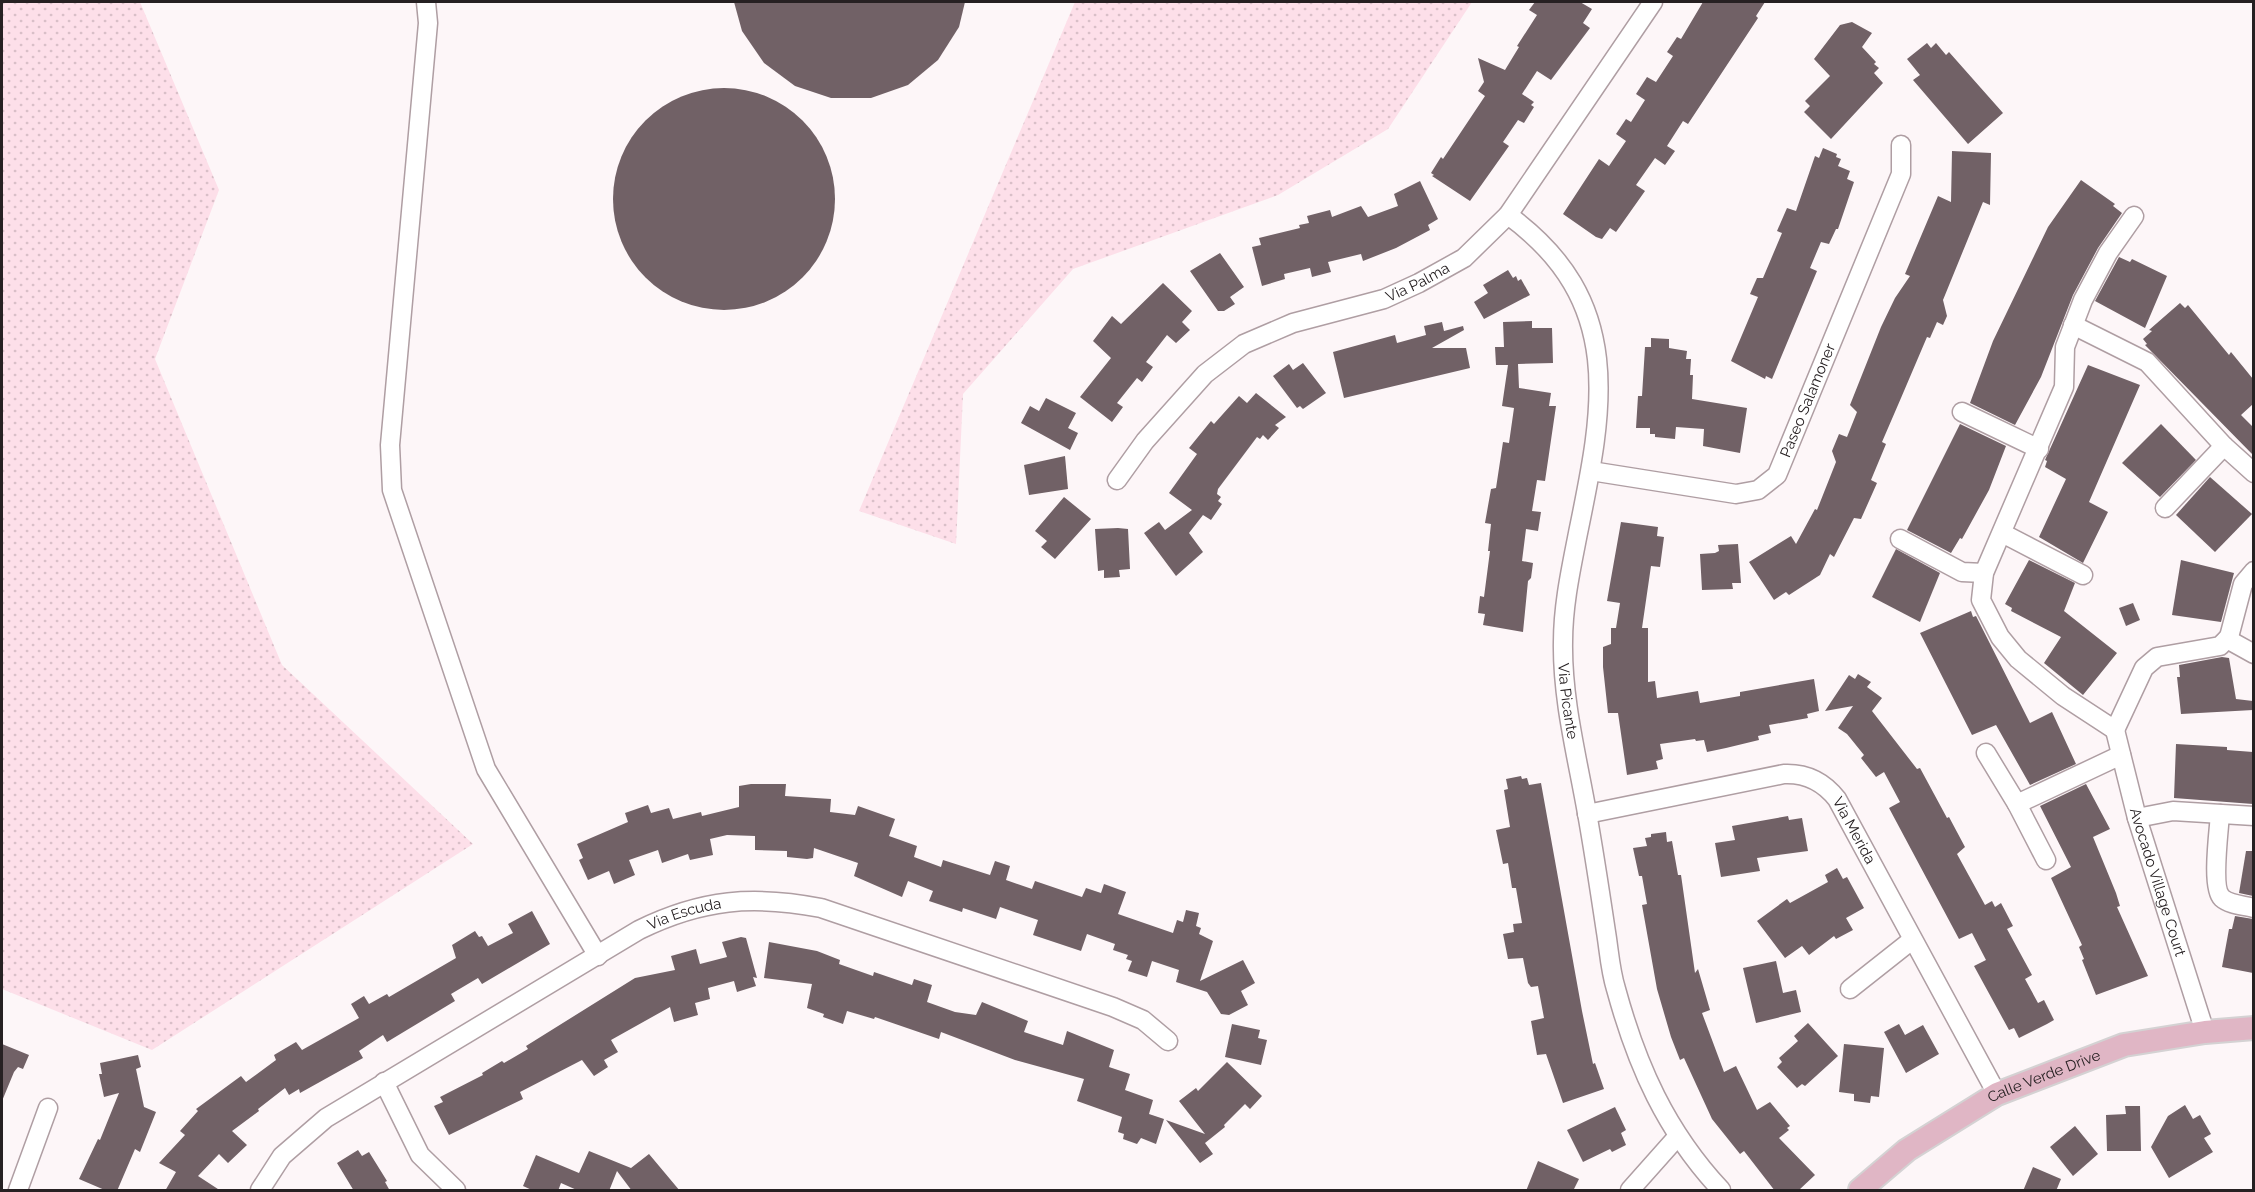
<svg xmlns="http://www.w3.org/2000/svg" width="2255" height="1192" font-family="Raleway,sans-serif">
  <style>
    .grass { fill: url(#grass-dots) }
    .building { fill: #716166 }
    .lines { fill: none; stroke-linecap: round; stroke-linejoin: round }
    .minor-casing { stroke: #af9ea3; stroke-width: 21 }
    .major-casing { stroke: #d4d2d3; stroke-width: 26 }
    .minor { stroke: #fff; stroke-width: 18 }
    .major { stroke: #e0b6c5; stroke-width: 22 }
    .labels { text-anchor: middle; stroke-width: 6; stroke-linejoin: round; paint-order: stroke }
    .street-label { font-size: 15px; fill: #262022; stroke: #fff }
  </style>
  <defs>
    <pattern id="grass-dots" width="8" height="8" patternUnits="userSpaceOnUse" patternTransform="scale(1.5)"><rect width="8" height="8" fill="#fddfe9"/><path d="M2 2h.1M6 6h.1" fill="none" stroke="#d9bfc8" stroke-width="1.8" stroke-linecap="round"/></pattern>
  </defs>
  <rect width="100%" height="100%" fill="#fdf6f8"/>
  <g class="grass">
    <path d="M2,2H140L219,190L155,359L282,665L473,844L152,1050L2,989Z"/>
    <path d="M1075,2H1472L1388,129L1278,195L1073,269L963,394L956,544L859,511Z"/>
  </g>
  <g class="building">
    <path d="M734,2H965L959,27L938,60L908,85L871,98H831L795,86L764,63L742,31Z"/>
    <path d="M1535,2H1580L1592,9L1583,23L1590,28L1551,80L1537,71L1522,94L1534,102L1531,105L1534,107L1524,123L1518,120L1503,142L1509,146L1470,201L1432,176L1434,175L1431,173L1441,157L1443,159L1485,96L1478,91L1484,82L1478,58L1505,70L1519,47L1517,46L1537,15L1529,10Z"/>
    <path d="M1703,2H1765L1756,16L1758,18L1688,124L1683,121L1667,146L1675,151L1665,165L1655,158L1636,185L1645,191L1616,232L1610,228L1602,239L1596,237L1563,214L1599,159L1609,166L1626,141L1616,134L1626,119L1631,122L1645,100L1636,94L1647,77L1656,82L1673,56L1667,52L1677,37L1681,39Z"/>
    <path d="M1852,22L1872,33L1862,47L1876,62L1874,64L1879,68L1874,73L1883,83L1831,139L1804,112L1810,106L1805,101L1830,76L1814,59L1840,25Z"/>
    <path d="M1927,43L1931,48L1936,43L1946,55L1949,52L2003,113L1968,144L1913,80L1920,75L1907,59Z"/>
    <circle cx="724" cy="199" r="111"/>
    <path d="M1823,148L1837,154L1836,157L1841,159L1838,166L1850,171L1847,179L1854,182L1838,229H1836L1829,244L1821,242L1810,268L1817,271L1772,379L1766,376L1765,379L1731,361L1758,297L1750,294L1757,278H1763L1782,233L1777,231L1787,208L1796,211L1815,156L1819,158Z"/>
    <path d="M1952,151L1991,153L1990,205L1983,202L1943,300L1947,316L1943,325L1937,322L1930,338L1927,337L1901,398L1882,442L1886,444L1871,480L1877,483L1861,519L1854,518L1834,557L1830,554L1820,575L1789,595L1786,592L1774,600L1749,562L1791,536L1796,544L1815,509L1817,510L1836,462L1832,451L1839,434L1847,437L1857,412L1850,405L1881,327L1895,298L1910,276L1905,274L1938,196L1951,202Z"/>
    <path d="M2081,180L2115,204L2113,206L2122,213L2098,248L2073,295L2041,377L2015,425L1970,403L1993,341L2048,227Z"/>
    <path d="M1420,181L1438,219L1428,225L1430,230L1396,248L1363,261L1361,254L1328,262L1331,272L1312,277L1310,268L1284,274L1285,279L1262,286L1252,247L1261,245L1259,238L1300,228L1299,225L1309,223L1307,216L1330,210L1332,217L1361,206L1368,217L1398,206L1394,194Z"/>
    <path d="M1220,253L1244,287L1230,297L1235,304L1224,311H1218L1190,271Z"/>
    <path d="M2119,257L2130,262L2132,259L2167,276L2145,328L2095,301Z"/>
    <path d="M1508,270L1513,278L1516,276L1518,281L1521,279L1530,295L1484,319L1474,302L1488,293L1483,285Z"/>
    <path d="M1163,283L1192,311L1182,322L1190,330L1176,343L1167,335L1146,362L1153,367L1142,382L1137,378L1117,403L1123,407L1112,422L1080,397L1111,358L1093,341L1112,316L1121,324Z"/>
    <path d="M2180,303L2185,308L2188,305L2229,355L2231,352L2253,379V404L2241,415L2253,427V455L2145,345L2147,344L2143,339L2152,331L2149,330Z"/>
    <path d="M1532,321V328H1552L1553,363L1518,364L1519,388L1551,393L1549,406H1556L1545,481L1537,480L1532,511L1541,512L1538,531L1526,529L1522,561L1533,563L1531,578L1528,581L1523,632L1483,625L1485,614L1478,613L1480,596L1484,597L1490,551H1488L1491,524L1485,523L1491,489L1496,488L1503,442L1509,443L1514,408L1502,406L1508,365H1496L1495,347H1504L1503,322Z"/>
    <path d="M1442,322L1444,331L1463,326L1464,330L1432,348H1466L1470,368L1344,398L1333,352L1395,335L1397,343L1426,335L1424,326Z"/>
    <path d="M1651,338L1669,339V348L1687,351L1686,359H1691L1690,375H1693L1692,399L1747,408L1740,453L1703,446L1704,429L1676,427L1675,439L1655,437V434H1650V428H1636L1638,396H1642L1645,347H1651Z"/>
    <path d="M1303,363L1326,393L1303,409L1300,406L1297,408L1273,376L1289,364L1293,370Z"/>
    <path d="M2088,365L2140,385L2089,502L2108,512L2083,563L2039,537L2066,479L2045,467L2047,461L2045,460Z"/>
    <path d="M1256,393L1286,417L1275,425L1279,428L1268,440L1263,435L1260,439L1257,437L1218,489L1217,494L1221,497L1218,501L1222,504L1211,520L1203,515L1189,533L1203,552L1176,576L1144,533L1159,522L1165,530L1192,510L1169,493L1197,454L1189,448L1211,421L1214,424L1239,396L1247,403Z"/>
    <path d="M1046,398L1076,413L1068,428L1078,433L1070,450L1021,423L1030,406L1039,411Z"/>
    <path d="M1960,424L2006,446L1989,490L1962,539L1960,538L1951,553L1907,530Z"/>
    <path d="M2161,424L2196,460L2160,497L2122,463Z"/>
    <path d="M1065,456L1068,489L1029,495L1024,465Z"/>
    <path d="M2210,477L2252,514L2215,552L2176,515Z"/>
    <path d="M1064,497L1091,519L1055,559L1041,547L1047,541L1035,531Z"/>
    <path d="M1621,522L1658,527L1657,536L1664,537L1660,567L1651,566L1642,628H1648V682L1655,681L1657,698L1698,691L1700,703L1740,696V692L1814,679L1819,711L1807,714L1808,718L1769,725L1771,733L1758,736L1759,740L1726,748L1707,752L1704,740L1696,741L1695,739L1660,744L1663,759L1656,761L1658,769L1627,775L1618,713H1608L1603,667V647L1611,644V628H1616L1620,603L1607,601Z"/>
    <path d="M1118,528L1128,529L1130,569L1119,570L1120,577L1104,578V570L1098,571L1095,529Z"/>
    <path d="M1738,544L1741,583H1732L1733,589L1702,590L1700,554L1715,553L1719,551L1718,545Z"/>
    <path d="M1896,549L1940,573L1920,622L1872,597Z"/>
    <path d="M2029,560L2075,583L2064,611L2117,653L2083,695L2044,663L2061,637L2011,611L2012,608L2005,604Z"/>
    <path d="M2181,560L2234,573L2221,622L2172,615Z"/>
    <path d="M2133,603L2140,620L2126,626L2119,608Z"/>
    <path d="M1971,611L1973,617L1976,616L2030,723L2052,712L2076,764L2030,785L1996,725L1972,735L1920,633Z"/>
    <path d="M2222,657L2229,658L2236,699L2253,701V710L2181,714L2177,677H2180L2179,665Z"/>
    <path d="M1858,674L1871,682L1867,687L1882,698L1872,711L1917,769L1920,768L1947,818L1949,817L1965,847L1957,854L1985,905L1992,901L1995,907L2001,903L2013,926L2007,929L2032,975L2025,979L2038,1003L2044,1000L2054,1020L2047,1024L2019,1038L2014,1028L2009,1030L1974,966L1986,960L1972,933L1959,939L1889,808L1900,802L1884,772L1876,777L1861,758L1864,755L1847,734L1838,728L1853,706L1825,711L1849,675L1855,679Z"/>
    <path d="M2176,744L2227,747V750L2253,752V804L2174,798Z"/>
    <path d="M1521,776L1522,779L1527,778L1529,785L1541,783L1582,1011L1593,1064L1595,1063L1604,1089L1563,1103L1546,1054L1537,1055L1531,1021L1544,1018L1538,986L1531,987L1528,983L1523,958L1508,959L1503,934L1514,932L1513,924L1522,923L1516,888H1512L1508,863L1503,864L1496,830L1510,827L1504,790L1508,789L1506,779Z"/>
    <path d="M751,784H786L785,796L831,799L830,812L855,815L858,806L895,819L889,836L917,846L914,857L941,867L943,860L990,875L995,861L1010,866L1006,880L1032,889L1035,881L1082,897L1086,888L1101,893L1104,884L1126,892L1118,914L1173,933L1177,920L1183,922L1186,910L1199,913L1196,926L1201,928L1199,934L1213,941L1200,981L1243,960L1255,983L1241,991L1248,1005L1229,1015L1221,1014L1207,992L1176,982L1179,970L1152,961L1147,977L1128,971L1132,961L1126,959L1128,955L1113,950L1115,944L1087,934L1081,951L1033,935L1038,920L1000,907L996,919L963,908L962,912L929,901L933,891L908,881L902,897L854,876L858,863L814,848L813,858L807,859L787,857V851L755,850V836L727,835L710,839L713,855L690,860L688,854L662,863L658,850L629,860L635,875L614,884L609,871L588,880L579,860L583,858L577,844L628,822L625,813L648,805L651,813L669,808L673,819L701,812L702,816L739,807V786Z"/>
    <path d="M2086,784L2110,829L2093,837L2116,893L2120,906L2117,907L2148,976L2096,995L2082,960L2084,959L2079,947L2082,945L2051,878L2071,867L2040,806Z"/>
    <path d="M1788,816L1789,820L1802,818L1808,851L1757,858L1760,871L1721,877L1715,843L1735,840L1732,826Z"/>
    <path d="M1666,832L1667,842L1672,841L1678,875H1681L1695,973L1698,969L1710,1010L1702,1013L1724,1072L1736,1066L1757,1110L1770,1102L1790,1126L1787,1128L1789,1130L1779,1138L1815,1175L1799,1190L1775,1191L1744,1151L1740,1154L1712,1119L1684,1058L1680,1060L1671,1037L1657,989L1642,905L1647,904L1642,876H1639L1633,848L1647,846L1645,838L1651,837V834Z"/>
    <path d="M2246,851H2253V896L2239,893Z"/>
    <path d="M1837,868L1843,879L1847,877L1864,908L1846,918L1853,930L1836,939L1834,936L1809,955L1802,946L1785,958L1757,921L1787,899L1790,903L1828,882L1825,875Z"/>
    <path d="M532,911L550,944L482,984L478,978L451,994L455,1001L387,1042L383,1035L359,1051L363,1058L300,1093L299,1089L289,1095L285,1088L258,1109L259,1111L232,1131L247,1145L228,1163L219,1154L198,1176L221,1191H165L176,1172L159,1163L185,1135L180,1131L198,1111L196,1109L241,1076L246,1082L276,1060L274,1055L296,1042L302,1050L359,1018L351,1004L364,996L369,1004L387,994L389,997L456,958L452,945L475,931L479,937L482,936L488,946L513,933L508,924Z"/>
    <path d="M2235,916L2253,919V973L2222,967L2229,929H2232Z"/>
    <path d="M741,937L746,938L757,978L753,977L756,986L737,992L734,981L708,988L710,999L695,1003L698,1015L674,1022L670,1007L611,1040L618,1052L604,1060L608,1067L594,1076L582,1060L520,1092L523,1099L449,1135L434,1106L443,1102L440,1097L483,1075L482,1073L502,1061L504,1063L528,1049L526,1046L635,978L675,970L671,956L696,949L700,964L727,957L722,942Z"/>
    <path d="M769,942L817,951L840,960L839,964L873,976L874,972L912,985L914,979L932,985L927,1002L955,1012L976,1015L982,1002L1028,1021L1024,1032L1063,1045L1067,1031L1114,1050L1109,1067L1130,1074L1125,1090L1153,1100L1149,1114L1164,1119L1156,1144L1141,1138L1137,1144L1123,1139L1124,1134L1118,1132L1122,1117L1077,1101L1084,1079L1015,1060L941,1032L939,1039L875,1017L874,1019L847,1011L843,1024L823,1017L824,1014L807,1008L812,984L764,978Z"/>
    <path d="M1776,961L1783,993L1796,990L1801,1012L1756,1023L1743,968Z"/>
    <path d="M1808,1023L1838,1056L1805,1086L1802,1084L1797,1088L1777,1067L1782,1062L1779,1058L1798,1041L1794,1036Z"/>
    <path d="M1232,1024L1260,1030L1258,1038L1267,1040L1261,1065L1225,1057Z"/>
    <path d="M1899,1024L1905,1035L1923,1025L1939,1054L1906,1073L1884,1032Z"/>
    <path d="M2,1044L29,1055L23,1069L18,1067L14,1072L2,1101Z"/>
    <path d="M1844,1044L1884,1048L1879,1097L1871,1096L1870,1103L1854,1101V1094L1839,1092Z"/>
    <path d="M138,1055L141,1067L136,1069L144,1107L156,1112L140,1152L135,1149L117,1191H107L79,1179L98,1139L100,1140L119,1093L104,1097L99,1074H102L100,1063Z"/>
    <path d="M1227,1062L1262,1096L1250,1109L1245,1104L1224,1125L1225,1127L1205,1143L1213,1154L1200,1163L1166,1120L1205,1134L1179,1101L1196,1088L1198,1091Z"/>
    <path d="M2185,1105L2193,1119L2200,1115L2211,1134L2204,1138L2213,1152L2169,1178L2151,1147L2168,1116Z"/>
    <path d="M2125,1106H2140L2141,1151H2107L2106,1115L2126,1114Z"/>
    <path d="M1615,1107L1626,1130L1621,1133L1626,1145L1612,1152L1610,1149L1583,1162L1567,1130Z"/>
    <path d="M2075,1126L2098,1154L2073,1176L2050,1147Z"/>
    <path d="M358,1150L362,1156L369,1152L387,1181L385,1182L390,1191H354L337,1163Z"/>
    <path d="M589,1151L631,1168L649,1154L680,1191H632L617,1171L609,1191H579L561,1183L558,1191H534L523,1186L536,1155L579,1173Z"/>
    <path d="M1538,1161L1579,1179L1573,1191H1526Z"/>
    <path d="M2033,1167L2061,1179L2056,1191H2023Z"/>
  </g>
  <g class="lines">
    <g class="minor-casing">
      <g id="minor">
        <path d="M426,2L428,23L390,445L392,490L486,769L598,956"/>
        <path id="s1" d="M1508,215C1626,301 1604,407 1578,533C1571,569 1563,605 1563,642C1562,699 1577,756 1587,813C1594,852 1600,892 1606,932C1609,950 1610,970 1616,989C1637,1066 1666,1131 1721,1190"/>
        <path d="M2134,216L2108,253L2083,300L2065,347L2064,387L1984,573L1981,600L2000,637L2018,659L2063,696L2115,730L2144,668L2157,657L2220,646L2229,637L2243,584L2254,571"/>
        <path d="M2073,325L2147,362L2224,446L2254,473"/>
        <path d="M1962,412L2039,449"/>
        <path id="s2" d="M1591,471L1736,494L1758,490L1777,475L1901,174V145"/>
        <path id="s3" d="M1117,480L1145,441L1205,374L1244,344L1293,323L1384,299L1419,283L1464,258L1508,215L1653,2"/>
        <path d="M2165,508L2224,446"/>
        <path d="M2002,533L2083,575"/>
        <path d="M1900,539L1962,572L1984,573"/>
        <path d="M2227,639L2254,654"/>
        <path id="s4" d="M2115,730L2137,818L2205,1032"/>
        <path d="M1986,753L2017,804L2121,755"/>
        <path d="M2017,804L2046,860"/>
        <path id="s5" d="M1587,814L1784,774C1806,773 1823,781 1837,799L1997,1094"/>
        <path d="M2220,814C2219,830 2211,888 2222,898C2230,905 2243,905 2254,908"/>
        <path d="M2137,818L2173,811L2254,816"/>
        <path d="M1850,989L1912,940"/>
        <path d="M384,1082L420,1155L456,1190"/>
        <path d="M18,1190L48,1108"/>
        <path id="s6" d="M260,1190L282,1156L326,1118L639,930C702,899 753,895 821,908L1113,1007L1143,1020L1168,1041"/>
        <path d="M1630,1190L1678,1136"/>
      </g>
    </g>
    <g class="major-casing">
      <g id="major">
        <path id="s7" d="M1860,1190L1907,1150L1997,1094L2124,1045L2205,1032L2254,1028"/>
      </g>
    </g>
    <use href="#minor" class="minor"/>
    <use href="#major" class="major"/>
  </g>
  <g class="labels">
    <g class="street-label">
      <text dy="5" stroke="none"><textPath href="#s3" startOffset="372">Via Palma</textPath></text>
      <text dy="5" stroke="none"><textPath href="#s2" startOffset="274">Paseo Salamoner</textPath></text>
      <text dy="5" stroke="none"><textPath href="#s1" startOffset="520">Via Picante</textPath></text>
      <text dy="5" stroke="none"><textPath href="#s5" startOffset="298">Via Merida</textPath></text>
      <text dy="5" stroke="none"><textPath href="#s4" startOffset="158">Avocado Village Court</textPath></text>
      <text dy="5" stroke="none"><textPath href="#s6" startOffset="512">Via Escuda</textPath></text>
      <text dy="5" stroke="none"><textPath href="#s7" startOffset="218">Calle Verde Drive</textPath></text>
    </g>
  </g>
  <rect width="2255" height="1192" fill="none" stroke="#262022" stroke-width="6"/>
</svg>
